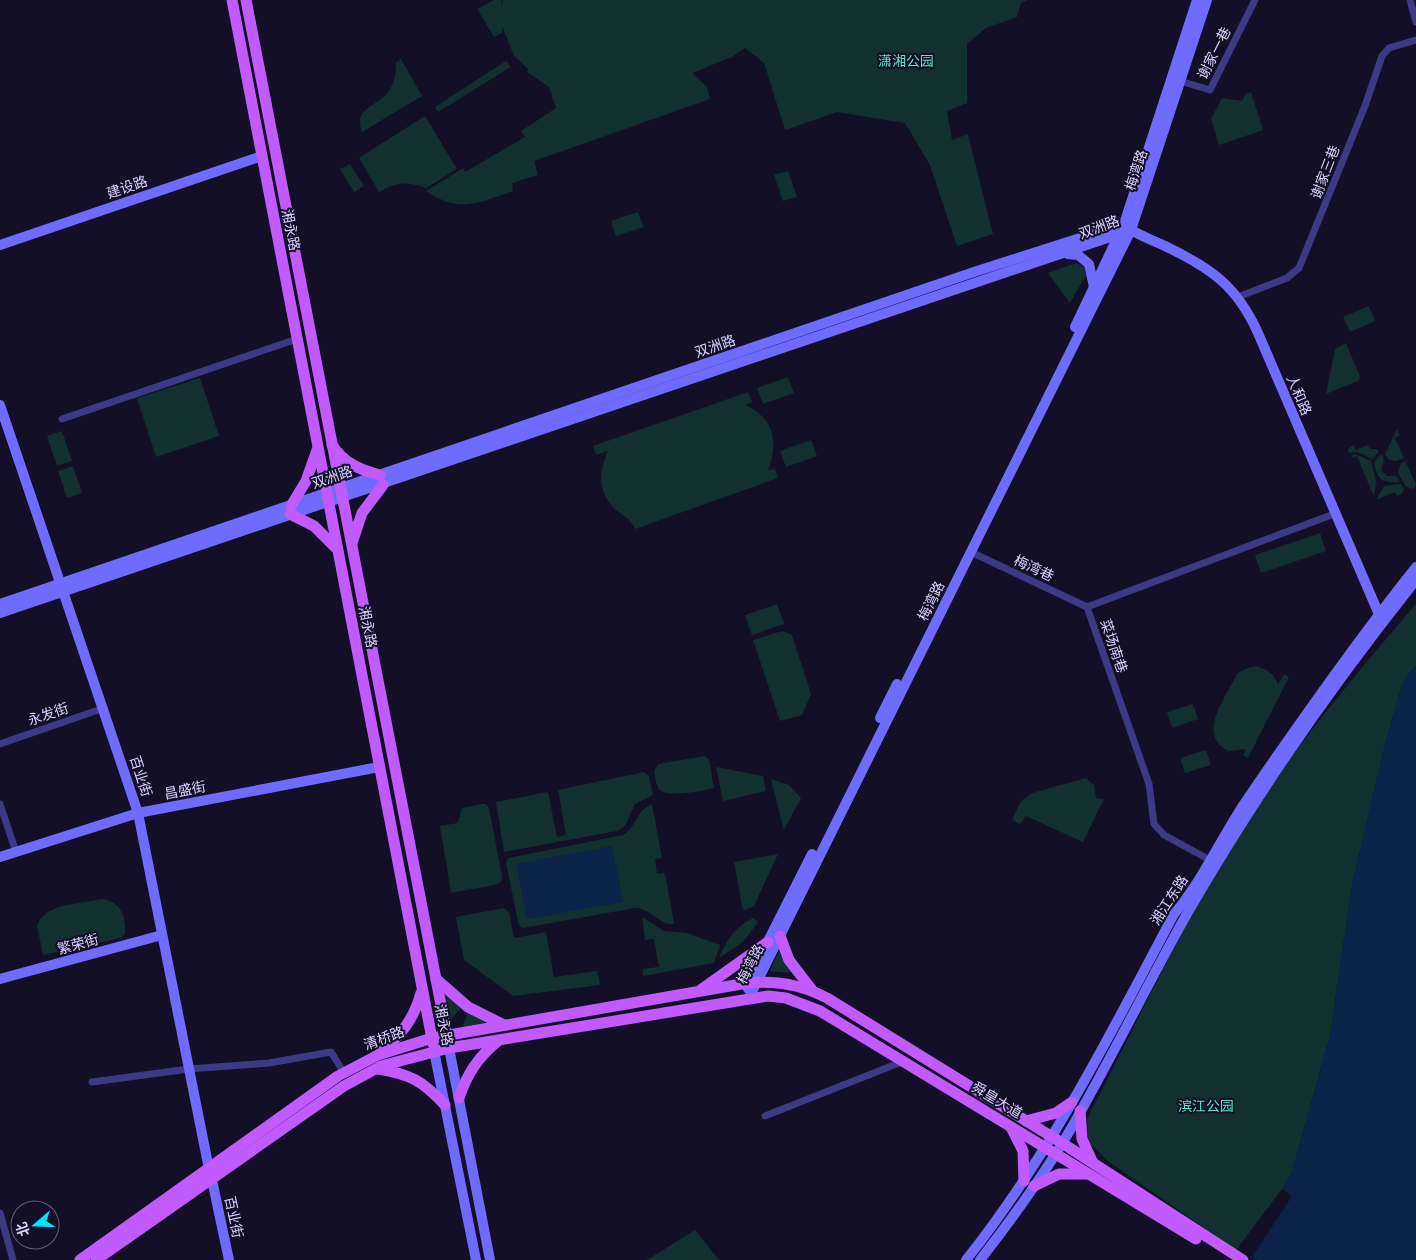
<svg xmlns="http://www.w3.org/2000/svg" width="1416" height="1260" font-family="'DejaVu Sans','Noto Sans SC',sans-serif">
  <style>
    .green { fill: #12302f }
    .water { fill: #0c2248 }
    .lines { fill: none; stroke-linecap: round; stroke-linejoin: round }
    .street { stroke: #3d3a85; stroke-width: 7 }
    .secondary { stroke: #6f6bff; stroke-width: 10 }
    .primary { stroke: #c25bff; stroke-width: 11 }
    .labels { text-anchor: middle; stroke-width: 4; stroke-linejoin: round; paint-order: stroke }
    .street-label { font-size: 14px; fill: #d9d4ff; stroke: #130f26 }
    .park-label { font-size: 14px; fill: #5fe0c0; stroke: #130f26 }
  </style>
  <rect width="100%" height="100%" fill="#130f26"/>
  <g class="green">
    <path d="M494,0H502L501,9L503,0H1027L1021,3L1017,17L986,28L967,44V103L947,111L952,140L968,134L993,234L957,246L930,165L905,123L837,112L785,130L764,63L745,48L732,57L692,73L707,87L710,99L534,161L538,175L512,183L513,191C478,203 460,214 426,191L463,168L465,172L525,137L521,131L556,108L549,87L527,72L528,69L514,56L502,25V33L494,37L477,9Z"/>
    <path d="M401,59L422,96L362,132C353,105 379,108 390,89C395,80 396,72 396,62Z"/>
    <path d="M506,61L511,67L438,112L435,107Z"/>
    <path d="M1251,92L1263,130L1219,145L1211,119L1222,98L1242,101L1245,94Z"/>
    <path d="M425,116L457,169L426,188C407,181 397,182 379,192L359,158Z"/>
    <path d="M350,164L364,186L354,192L340,169Z"/>
    <path d="M788,171L797,197L783,201L774,175Z"/>
    <path d="M638,212L644,227L616,236L611,221Z"/>
    <path d="M1076,263L1084,267L1086,275L1070,303L1048,273Z"/>
    <path d="M1369,306L1375,321L1350,332L1343,317Z"/>
    <path d="M1346,343L1360,377L1358,381L1326,394L1335,349Z"/>
    <path d="M788,377L794,393L763,404L757,388Z"/>
    <path d="M200,378L219,436L156,457L137,398Z"/>
    <path d="M748,392L752,402L745,405C774,417 779,443 768,470L775,469L778,478L635,529C629,517 626,518 616,510C598,494 598,472 608,451L596,455L593,446Z"/>
    <path d="M1397,429L1400,435L1395,438L1404,458L1396,461L1389,460L1385,454Z"/>
    <path d="M62,431L72,461L57,466L47,436Z"/>
    <path d="M811,440L817,456L786,467L780,451Z"/>
    <path d="M1353,445L1356,450L1367,445L1371,449H1377L1379,452L1372,459L1357,452L1349,453L1348,449Z"/>
    <path d="M1355,454L1371,461L1376,482L1374,497L1357,456L1352,458L1351,456Z"/>
    <path d="M1381,454L1384,458L1381,470L1387,476H1396L1400,482C1383,484 1377,479 1374,463Z"/>
    <path d="M1405,461L1416,484L1414,489L1406,487L1398,473L1401,463Z"/>
    <path d="M73,466L82,493L67,498L58,471Z"/>
    <path d="M1401,484L1404,489L1402,494L1397,496L1395,492L1376,500L1384,486Z"/>
    <path d="M1320,533L1326,551L1261,573L1255,555Z"/>
    <path d="M777,604L784,624L752,635L745,615Z"/>
    <path d="M1416,604V665L1402,684L1385,745L1352,885L1330,1036L1292,1172L1282,1189L1236,1250L1105,1159L1088,1141L1087,1119C1135,1026 1180,931 1234,841C1286,756 1351,680 1416,604Z"/>
    <path d="M782,631L791,634L793,638L811,694L802,715L780,721L753,640Z"/>
    <path d="M1256,666C1267,670 1275,673 1278,685L1284,674L1289,677L1248,758L1243,755L1246,749L1228,751C1196,734 1226,697 1237,674L1242,670Z"/>
    <path d="M1193,704L1198,719L1172,728L1167,712Z"/>
    <path d="M1206,750L1211,765L1185,773L1180,758Z"/>
    <path d="M705,756L709,760L714,788C702,791 668,798 660,790C656,786 655,777 654,771L658,764Z"/>
    <path d="M716,767L763,776L766,791L723,801Z"/>
    <path d="M644,772L649,776L653,795L635,804L625,826L617,831L504,852L496,802L548,792L557,837L566,835L558,790Z"/>
    <path d="M1086,778L1094,785L1096,798L1104,799L1083,842L1026,816L1020,824L1012,820L1021,801L1032,793Z"/>
    <path d="M771,779L789,785L801,798L784,830Z"/>
    <path d="M482,804H486L489,808L502,876L501,882L495,885L451,893L440,826L458,823L462,808Z"/>
    <path d="M652,804L662,858L655,859L657,874L665,873L674,924C659,926 653,909 635,908L523,928L519,926L506,863L508,858L623,835C637,827 636,810 652,804Z"/>
    <path d="M778,854L754,906L743,911L734,862Z"/>
    <path d="M101,899C120,900 127,917 125,934L121,938L43,955L37,926C44,903 81,904 101,899Z"/>
    <path d="M504,908L509,912L514,938L546,932L554,977L597,971L600,985L513,996L464,960L456,917Z"/>
    <path d="M642,917L664,931L687,933L720,945L714,963L643,976L642,969L659,967L654,939L645,940Z"/>
    <path d="M753,918L758,922L743,942L719,958C727,939 734,928 753,918Z"/>
    <path d="M779,951L793,973L770,971Z"/>
    <path d="M444,993L462,1007L450,1020Z"/>
    <path d="M468,1012L485,1021V1023L463,1027Z"/>
    <path d="M695,1230L719,1260H647Z"/>
  </g>
  <g class="water">
    <path d="M1416,665V1260H1257L1252,1257L1292,1196L1282,1189L1292,1172L1330,1036L1352,885L1385,745L1402,684Z"/>
    <path d="M612,846L623,902L527,919L516,864Z"/>
  </g>
  <g class="lines">
    <g class="street">
      <path d="M1410,0L1416,22"/>
      <path d="M1180,81L1210,90L1255,0"/>
      <path d="M1238,297L1287,278L1299,268L1365,106L1382,56L1389,48L1416,40"/>
      <path d="M62,419L297,339"/>
      <path d="M971,552L1087,607"/>
      <path d="M0,744L104,708"/>
      <path d="M0,804L16,852"/>
      <path d="M1210,860L1164,835L1154,824L1149,784L1087,607L1334,514"/>
      <path d="M92,1082L189,1069L269,1063L331,1052L344,1073"/>
      <path d="M765,1116L904,1061"/>
      <path d="M0,1213L13,1260"/>
    </g>
    <g class="secondary">
      <path d="M1127,227C1137,235 1153,240 1165,246C1211,268 1237,286 1258,333L1381,619"/>
      <path d="M0,245L262,156"/>
      <path d="M1068,254L1078,255L1089,264L1094,287"/>
      <path d="M1075,327L1124,224L1197,0"/>
      <path d="M0,405L138,813L209,1169"/>
      <path d="M0,604L977,271L1124,224"/>
      <path d="M0,613L1131,230"/>
      <path d="M880,718L897,684"/>
      <path d="M0,857L138,813L379,767"/>
      <path d="M0,979L162,935"/>
      <path d="M748,989L747,983L812,854"/>
      <path d="M749,998L1131,230L1207,0"/>
      <path d="M449,1048L490,1260"/>
      <path d="M434,1051L476,1260"/>
      <path d="M212,1180L229,1260"/>
      <path d="M966,1260C1050,1155 1111,1033 1174,914C1203,880 1221,838 1246,801C1300,722 1356,642 1416,567"/>
      <path d="M980,1260C1009,1223 1037,1184 1062,1144C1107,1068 1145,988 1188,912C1255,796 1333,684 1416,580"/>
    </g>
    <g class="primary">
      <path d="M232,0L433,1044"/>
      <path d="M246,0L448,1041"/>
      <path d="M332,445C344,463 360,470 380,475"/>
      <path d="M291,506L306,481L317,450"/>
      <path d="M290,514L314,526L336,548"/>
      <path d="M352,543L362,513L383,485"/>
      <path d="M780,936L789,960L812,990"/>
      <path d="M436,979L468,1007L504,1025"/>
      <path d="M702,989L768,942"/>
      <path d="M381,1052C401,1035 414,1019 421,993"/>
      <path d="M378,1069C410,1074 423,1081 445,1105"/>
      <path d="M459,1098C467,1074 478,1057 498,1041"/>
      <path d="M1080,1111L1082,1139L1092,1161"/>
      <path d="M1026,1121L1056,1113L1072,1102"/>
      <path d="M1011,1127L1023,1151L1024,1181"/>
      <path d="M1034,1186L1059,1174H1086"/>
      <path d="M80,1260L338,1076L378,1055L432,1038L747,983C776,980 801,984 827,998L1062,1143L1243,1260"/>
      <path d="M96,1260L344,1086L381,1066L449,1048L768,996L786,998L820,1011L1196,1239"/>
    </g>
  </g>
  <g class="labels">
    <g class="street-label">
      <text transform="translate(1214 53) rotate(-63)" y="5">谢家一巷</text>
      <text transform="translate(1136 170) rotate(-72)" y="5">梅湾路</text>
      <text transform="translate(1325 172) rotate(-69)" y="5">谢家三巷</text>
      <text transform="translate(127 187) rotate(-19)" y="5">建设路</text>
      <text transform="translate(1099 227) rotate(-20)" y="5">双洲路</text>
      <text transform="translate(291 230) rotate(79)" y="5">湘永路</text>
      <text transform="translate(715 346) rotate(-19)" y="5">双洲路</text>
      <text transform="translate(1299 395) rotate(67)" y="5">人和路</text>
      <text transform="translate(332 477) rotate(-19)" y="5">双洲路</text>
      <text transform="translate(1034 568) rotate(25)" y="5">梅湾巷</text>
      <text transform="translate(931 601) rotate(-64)" y="5">梅湾路</text>
      <text transform="translate(368 627) rotate(79)" y="5">湘永路</text>
      <text transform="translate(1114 646) rotate(71)" y="5">菜场南巷</text>
      <text transform="translate(48 714) rotate(-19)" y="5">永发街</text>
      <text transform="translate(141 776) rotate(72)" y="5">百业街</text>
      <text transform="translate(185 790) rotate(-11)" y="5">昌盛街</text>
      <text transform="translate(1169 900) rotate(-57)" y="5">湘江东路</text>
      <text transform="translate(78 944) rotate(-15)" y="5">繁荣街</text>
      <text transform="translate(750 964) rotate(-63)" y="5">梅湾路</text>
      <text transform="translate(444 1025) rotate(79)" y="5">湘永路</text>
      <text transform="translate(384 1038) rotate(-20)" y="5">清桥路</text>
      <text transform="translate(997 1100) rotate(31)" y="5">舜皇大道</text>
      <text transform="translate(234 1217) rotate(78)" y="5">百业街</text>
    </g>
    <g class="park-label">
      <text x="906" y="66">潇湘公园</text>
      <text x="1206" y="1111">滨江公园</text>
    </g>
  </g>
  <g transform="translate(35 1225) rotate(251)"><circle r="24" fill="#130f26" stroke="#625e7d"/>
  <path d="M0-4L9 19L0 12L-9 19Z" fill="#00e5ff"/>
  <text y="-8" font-size="14" font-weight="bold" text-anchor="middle" fill="#d9d4ff">北</text>
  </g>
</svg>
